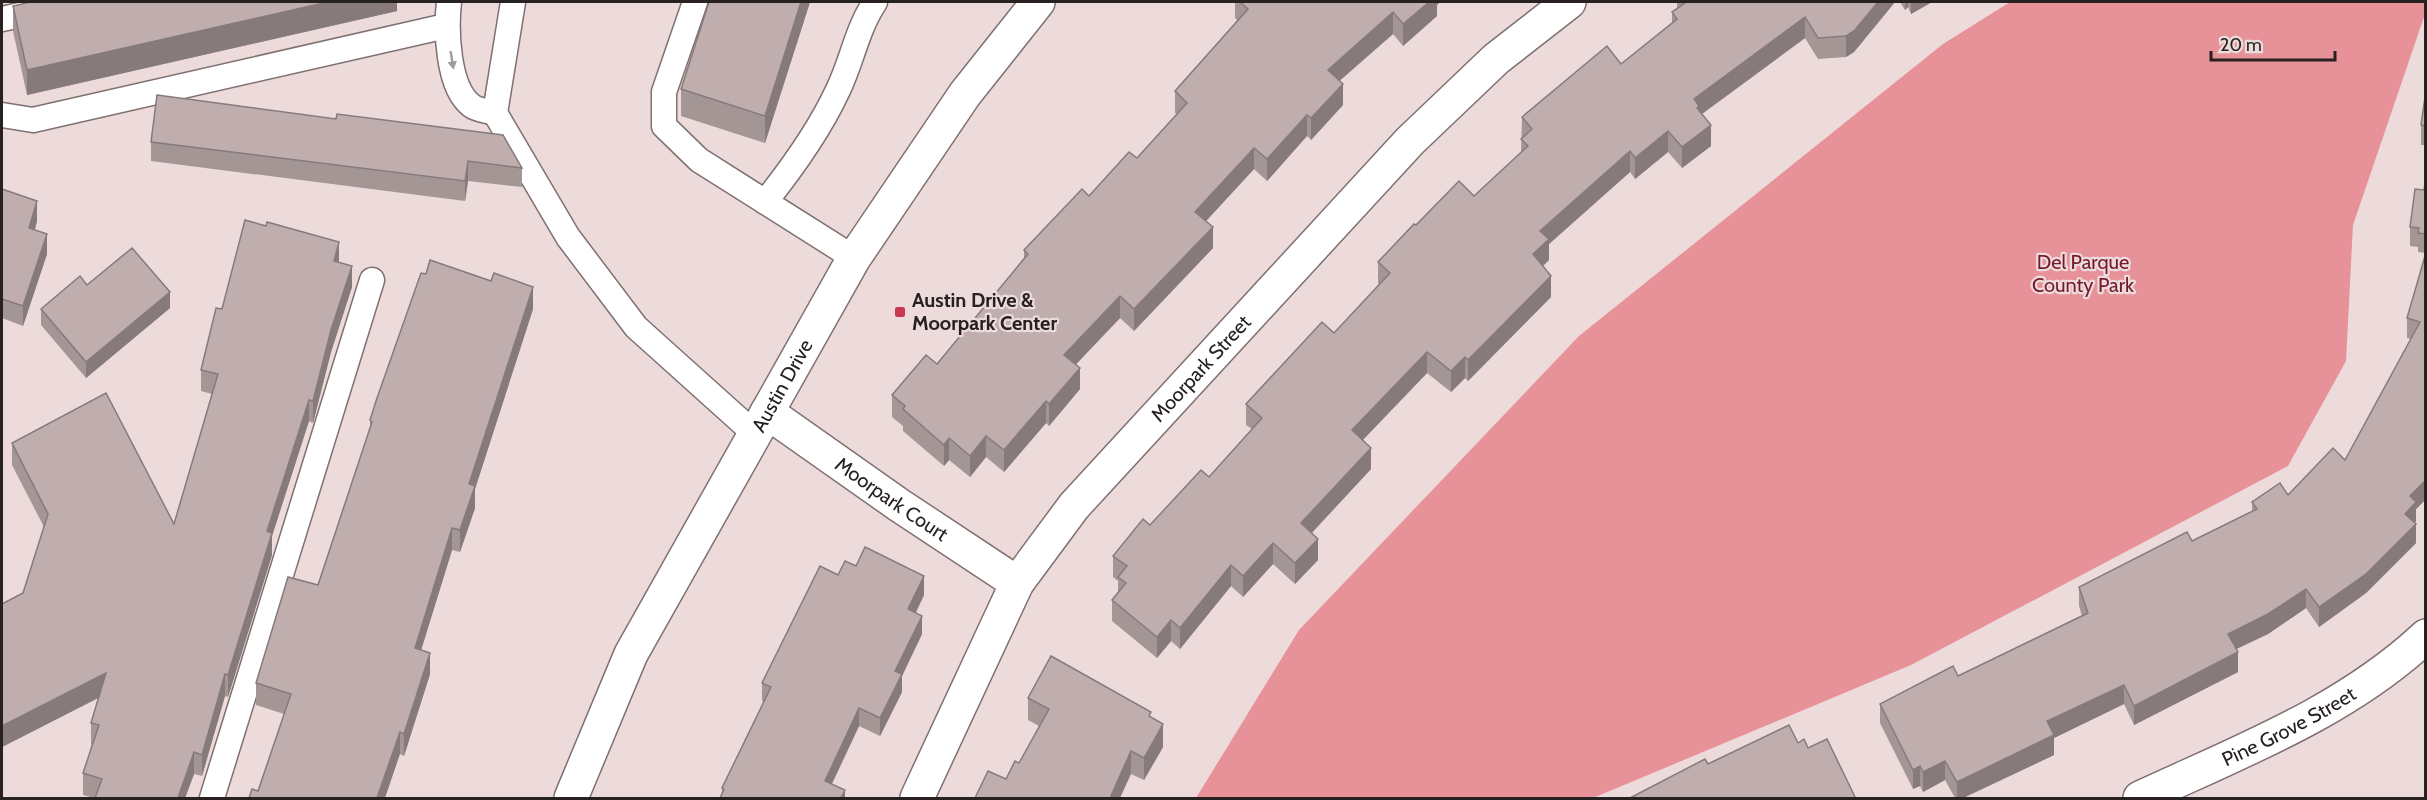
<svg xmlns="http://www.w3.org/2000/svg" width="2427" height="800" font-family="Cabin,sans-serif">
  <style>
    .green { fill: #e79198 }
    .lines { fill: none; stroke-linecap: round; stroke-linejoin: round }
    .lane-casing { stroke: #807070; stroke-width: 27 }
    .street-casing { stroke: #807070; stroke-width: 36 }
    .secondary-casing { stroke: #807070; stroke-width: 36 }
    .lane { stroke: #fff; stroke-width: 24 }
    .street { stroke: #fff; stroke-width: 33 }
    .secondary { stroke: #fff; stroke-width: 33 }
    .wall { fill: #a59696 }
    .shaded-wall { fill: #867a7a }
    .building { fill: #c0aeaf; stroke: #867a7a; stroke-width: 1.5 }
    .oneway { fill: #9e9b9b }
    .poi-dot { fill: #c83854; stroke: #eddbdb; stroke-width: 2 }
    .labels { text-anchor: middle; stroke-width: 4.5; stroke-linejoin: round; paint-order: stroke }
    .park-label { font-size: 20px; fill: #75192c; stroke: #eddbdb }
    .poi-label { font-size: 20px; font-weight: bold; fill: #272121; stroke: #eddbdb; text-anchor: start }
    .street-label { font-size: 20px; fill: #272121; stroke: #eddbdb }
  </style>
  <rect width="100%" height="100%" fill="#eddbdb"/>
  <path class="green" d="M2010,2H2425V14L2353,225L2346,361L2288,466L1911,665L1593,798H1196L1299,630L1579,336L1943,44Z"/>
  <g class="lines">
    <g class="lane-casing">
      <g id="lane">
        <path d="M449,2C446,29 447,88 472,106C477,110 488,111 495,113"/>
        <path d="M513,2L495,113L568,237L636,327L755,434"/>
        <path d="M695,2L664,92V126L699,160L854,258"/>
        <path d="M2,19L78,2"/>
        <path d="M2,115L33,120L446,26"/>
        <path d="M765,202C793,167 819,131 838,90C852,61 857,29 875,2"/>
        <path d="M212,798L372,280"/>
      </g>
    </g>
    <g class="street-casing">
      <g id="street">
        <path id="s1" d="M767,412L899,505L1017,583"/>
        <path id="s2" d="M917,798L1017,583L1074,506L1410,141L1496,59L1569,2"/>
        <path id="s3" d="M2140,798C2239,752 2345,712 2426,636"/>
      </g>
    </g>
    <g class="secondary-casing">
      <g id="secondary">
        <path id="s4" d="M571,798L631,654L854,258L965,94L1038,2"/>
      </g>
    </g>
    <use href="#lane" class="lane"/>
    <use href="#street" class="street"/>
    <use href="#secondary" class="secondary"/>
  </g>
  <g class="wall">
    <path d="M397,2V11L27,95L13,31V6Z"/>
    <path d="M709,2H810L765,143L681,116V89Z"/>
    <path d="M1235,2H1440L1437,5V16L1403,46L1393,34L1340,80L1343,105L1311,140L1307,136L1267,181L1254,169L1206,221L1213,248L1134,331L1120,318L1076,364L1080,389L1049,426L1046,423L1004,472L986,457L970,477L949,460L944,466L903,431V426L892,417V395L937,364L1024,259V250L1137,158L1177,114L1175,113V91L1238,21L1235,18Z"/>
    <path d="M1677,2H1895L1854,52L1846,57L1818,59L1805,38L1702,114L1711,146L1682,168L1668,152L1635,179L1630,172L1549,244V260L1543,266L1551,297L1468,381L1465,378L1451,392L1427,373L1363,440L1371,469L1312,533L1318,560L1295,584L1273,564L1243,597L1231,586L1180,649L1171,641L1157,658L1112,621V600L1118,592V581L1113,577V556L1150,525L1209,477L1252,429L1246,425V404L1334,333L1379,284L1378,283V262L1416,225L1474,196L1521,153L1522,117L1621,64L1672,23V12L1677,8Z"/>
    <path d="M1900,2H1932L1911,14L1908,7L1905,10Z"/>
    <path d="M2426,90V145H2421V125Z"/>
    <path d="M157,95L522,168V187L468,181L465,201L151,161V142Z"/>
    <path d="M2426,176V499L2416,509V521L2415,523L2416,543L2366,593L2319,627L2306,608L2268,634L2236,649L2238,672L2134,725L2124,704L2054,738V755L1963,798H1955L1945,780L1923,792L1920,786L1913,789L1880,723V704L1958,676L2082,616L2079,606V587L2192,541L2252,511V502L2288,495L2345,460L2411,339L2407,338V318L2425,253L2418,252V247L2410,246V227L2424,190Z"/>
    <path d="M2,189L37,221L35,230L47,254L23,326L2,318Z"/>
    <path d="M339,262L352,287L331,352L313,423L309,421L272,536V555L228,697L225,696L202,776L194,774L185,798H94L83,795V773L92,745L91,744V723L98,698L2,747V604L23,593L44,527L12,465V443L174,524L212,394L201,391V370L222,309Z"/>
    <path d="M170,308L86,378L41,325V309Z"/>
    <path d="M533,309L475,489V508L460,552L452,550L421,650L430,674L404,756L400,754L258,791L284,714L256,705V683L318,585L370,430V420Z"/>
    <path d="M856,566L924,595L916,613L922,634L902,676V692L880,736L859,726L832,784L845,798L722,793V788L764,702L762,701V683L838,575Z"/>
    <path d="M1028,698L1151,718L1163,747L1144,780L1131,774L1006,779L1019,763L1039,726L1028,720Z"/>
  </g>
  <g class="shaded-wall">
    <path d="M328,2H397V11L27,95V70Z"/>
    <path d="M801,2H810L765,143V116Z"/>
    <path d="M1429,2H1440L1437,5V16L1403,46V24Z"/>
    <path d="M1878,2H1895L1854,52L1846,57V36Z"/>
    <path d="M1905,2H1908V7L1905,10Z"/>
    <path d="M1911,2H1932L1911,14Z"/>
    <path d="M1393,12V34L1328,91V70Z"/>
    <path d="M1805,17V38L1699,116L1694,99Z"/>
    <path d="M1343,84V105L1311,140V118Z"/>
    <path d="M1307,115V136L1267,181V159Z"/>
    <path d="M1711,125V146L1682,168V147Z"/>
    <path d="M1668,131V152L1635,179V158Z"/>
    <path d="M1254,148V169L1195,233V212Z"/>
    <path d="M1630,151V172L1549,244V260L1533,275V254L1540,231Z"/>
    <path d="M468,161V181L465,201V181Z"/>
    <path d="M37,201V221L29,248V228Z"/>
    <path d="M1213,227V248L1134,331V309Z"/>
    <path d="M47,234V254L23,326V306Z"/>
    <path d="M339,242V263L334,261Z"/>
    <path d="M352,266V287L331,352L313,423V401L331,330Z"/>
    <path d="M1551,276V297L1468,381V360Z"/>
    <path d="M533,287V309L475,489V508L460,552V530L469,484Z"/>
    <path d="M170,292V308L86,378V362Z"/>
    <path d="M1120,296V318L1064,377V355Z"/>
    <path d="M1427,352V373L1352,451V430Z"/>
    <path d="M1465,357V378L1451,392V371Z"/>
    <path d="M1080,368V389L1049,426V404Z"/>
    <path d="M309,400V421L272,536V555L228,697V675L267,531Z"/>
    <path d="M1046,401V423L1004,472V450Z"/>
    <path d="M986,436V457L970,477V456Z"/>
    <path d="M949,438V460L944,466V445Z"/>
    <path d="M1371,448V469L1301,544V523Z"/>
    <path d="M2426,480V499L2416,509V521L2405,533V514L2410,496Z"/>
    <path d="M2416,524V543L2366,593L2319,627V607Z"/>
    <path d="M452,528V550L415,670V648Z"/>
    <path d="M1318,539V560L1295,584V563Z"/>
    <path d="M1273,543V564L1243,597V576Z"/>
    <path d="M1231,565V586L1180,649V628Z"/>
    <path d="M924,576V595L908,627V609Z"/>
    <path d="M2306,589V608L2268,634L2228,653V634Z"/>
    <path d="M922,616V634L902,676V692L880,736V718L895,671Z"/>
    <path d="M1171,620V641L1157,658V637Z"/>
    <path d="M2238,652V672L2134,725V706Z"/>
    <path d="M430,653V674L404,756V734Z"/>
    <path d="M106,673V694L2,747V726Z"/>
    <path d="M225,674V696L202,776V755Z"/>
    <path d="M2124,685V704L2054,738V755L1963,798H1957V782L2047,721Z"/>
    <path d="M859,708V726L825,798V781Z"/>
    <path d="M1163,724V747L1144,780V758Z"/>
    <path d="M400,732V754L385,798H377Z"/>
    <path d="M1131,751V774L1120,798H1110Z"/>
    <path d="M194,752V774L185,798H178Z"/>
    <path d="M1945,761V780L1923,792V772Z"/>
    <path d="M1920,766V786L1913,789V770Z"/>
    <path d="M845,790V798H841Z"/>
  </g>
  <g class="building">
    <path d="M30,2H328L27,70L13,6Z"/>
    <path d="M709,2H801L765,116L681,89Z"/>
    <path d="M1240,2H1429L1403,24L1393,12L1328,70L1343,84L1311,118L1307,115L1267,159L1254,148L1195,212L1213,227L1134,309L1120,296L1064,355L1080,368L1049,404L1046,401L1004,450L986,436L970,456L949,438L944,445L903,409L905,406L892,395L926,355L937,364L1028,254L1024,250L1082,189L1089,196L1129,152L1137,158L1187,103L1175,91L1248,9Z"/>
    <path d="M1685,2H1878L1854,31L1846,36L1818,38L1805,17L1694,99L1699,106L1697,108L1711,125L1682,147L1668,131L1635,158L1630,151L1540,231L1549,239L1533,254L1551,276L1468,360L1465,357L1451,371L1427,352L1352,430L1371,448L1301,523L1318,539L1295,563L1273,543L1243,576L1231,565L1180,628L1171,620L1157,637L1112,600L1126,583L1118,577L1127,566L1113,556L1143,519L1150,525L1201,470L1209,477L1262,418L1246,404L1322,322L1334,333L1390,273L1378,262L1414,224L1416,225L1459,181L1474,196L1528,146L1521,139L1532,129L1522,117L1607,46L1621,64L1677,19L1672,12L1685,3Z"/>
    <path d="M2426,90V126L2421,125Z"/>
    <path d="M157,95L336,119L337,114L503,135L522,168L468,161L465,181L151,142Z"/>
    <path d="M2426,176V234L2418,233L2419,228L2410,227L2415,189L2424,190Z"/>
    <path d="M2,189L37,201L29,228L47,234L23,306L2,299Z"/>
    <path d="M245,220L266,226L267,222L339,242L334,261L352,266L331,330L313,401L309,400L267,531L272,533L228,675L225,674L202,755L194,752L178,798H95L102,779L83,773L99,725L91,723L106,673L2,726V604L23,593L48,514L12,443L106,393L174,524L218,374L201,370L216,308L222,309Z"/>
    <path d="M132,248L170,292L86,362L41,309L80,276L87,285Z"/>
    <path d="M2426,253V480L2410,496L2416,502L2405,514L2416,524L2366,574L2319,607L2306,589L2268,614L2228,634L2238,652L2134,706L2124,685L2047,721L2054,735L1957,782L1945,761L1923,772L1920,766L1913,770L1880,704L1953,666L1958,676L2088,613L2079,587L2187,532L2192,541L2257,509L2252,502L2280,483L2288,495L2333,448L2345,460L2420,322L2407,318Z"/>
    <path d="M430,260L491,281L494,273L533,287L469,484L475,486L460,530L452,528L415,648L430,653L404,734L400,732L377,798H249L252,789L258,791L291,694L256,683L288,577L318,585L372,422L370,420L376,401L421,273L426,274Z"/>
    <path d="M865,547L924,576L908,609L922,616L895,671L902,674L880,718L859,708L825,781L845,790L841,798H720L724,789L722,788L771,687L762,683L820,566L838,575L845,561L856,566Z"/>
    <path d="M1051,656L1151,712L1149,716L1163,724L1144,758L1131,751L1110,798H975L988,771L1006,779L1015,761L1019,763L1049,709L1028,698Z"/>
    <path d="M1789,725L1798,743L1804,739L1808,748L1827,739L1855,797L1852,798H1630L1705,759L1708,764Z"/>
  </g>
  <defs><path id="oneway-solid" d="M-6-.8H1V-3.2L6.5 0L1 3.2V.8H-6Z" transform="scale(1.5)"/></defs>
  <use class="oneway" href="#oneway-solid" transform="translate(452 60) rotate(81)"/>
  <rect class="poi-dot" x="894" y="306" width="12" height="12" rx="3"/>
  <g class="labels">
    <g class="park-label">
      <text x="2083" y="269">Del Parque<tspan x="2083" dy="23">County Park</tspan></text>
    </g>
    <g class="poi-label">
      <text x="912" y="307">Austin Drive &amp;<tspan x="912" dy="23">Moorpark Center</tspan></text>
    </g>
    <g class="street-label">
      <text dy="7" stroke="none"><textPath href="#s2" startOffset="520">Moorpark Street</textPath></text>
      <text dy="7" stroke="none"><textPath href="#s4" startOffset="464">Austin Drive</textPath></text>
      <text dy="7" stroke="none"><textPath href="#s1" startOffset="152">Moorpark Court</textPath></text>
      <text dy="7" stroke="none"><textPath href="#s3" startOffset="165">Pine Grove Street</textPath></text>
    </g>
  </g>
  <rect width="2427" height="800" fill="none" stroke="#272121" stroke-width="6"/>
  <path d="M2211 51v9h124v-9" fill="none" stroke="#272121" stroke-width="3"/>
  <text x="2220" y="51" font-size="18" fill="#272121" stroke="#eddbdb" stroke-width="4.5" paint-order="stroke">20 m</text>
</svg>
